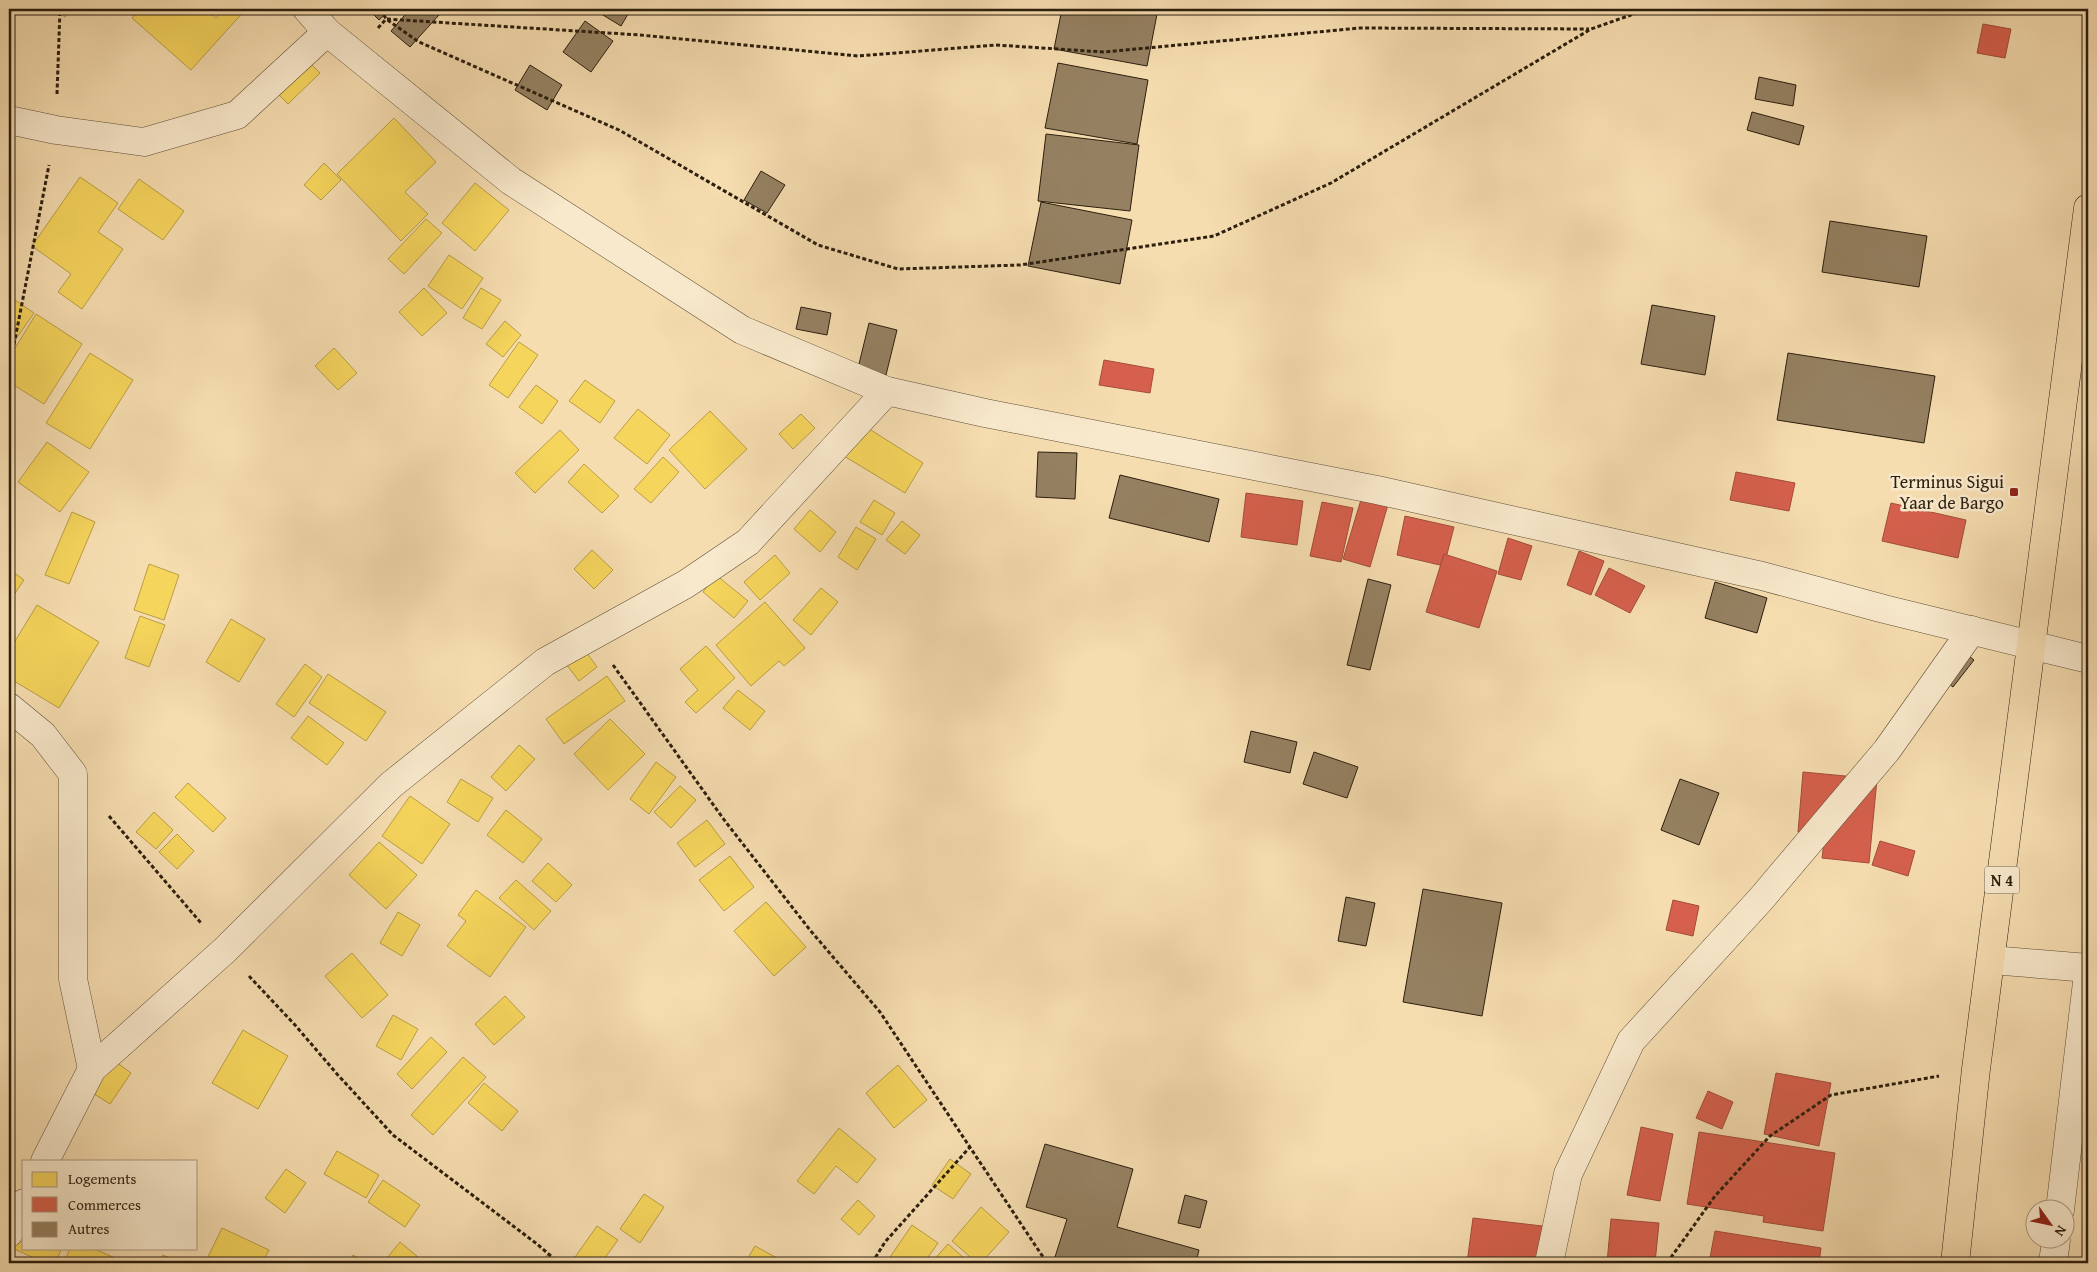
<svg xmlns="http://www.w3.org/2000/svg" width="2097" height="1272" font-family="'Gentium Book Plus',serif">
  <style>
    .homes { fill: #f6d55c; stroke: #b99e45 }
    .shops { fill: #d6604d; stroke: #a34c3a }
    .building { fill: #958162; stroke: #2b1e0e }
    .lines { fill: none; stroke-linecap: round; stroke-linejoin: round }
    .minor-casing { stroke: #5e4e36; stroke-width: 29 }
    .trunk-casing { stroke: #2b1e0e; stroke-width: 29 }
    .path { stroke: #2b1e0e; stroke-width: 3; stroke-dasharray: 4 2.5; stroke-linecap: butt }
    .minor { stroke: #f9e9cc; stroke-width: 28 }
    .trunk { stroke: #f6ddb0; stroke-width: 28 }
    .poi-dot { fill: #8f2418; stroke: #f9e9cc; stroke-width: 2 }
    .labels { text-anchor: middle; stroke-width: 5; stroke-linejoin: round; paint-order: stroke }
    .shield { fill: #f9e9cc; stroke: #695b47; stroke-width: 1 }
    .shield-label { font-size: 16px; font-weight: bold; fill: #2b1e0e }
    .poi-label { font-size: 18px; fill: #2b1e0e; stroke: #f9e9cc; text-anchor: end }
  </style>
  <rect width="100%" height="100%" fill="#f6ddb0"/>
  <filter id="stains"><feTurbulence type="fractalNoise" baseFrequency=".004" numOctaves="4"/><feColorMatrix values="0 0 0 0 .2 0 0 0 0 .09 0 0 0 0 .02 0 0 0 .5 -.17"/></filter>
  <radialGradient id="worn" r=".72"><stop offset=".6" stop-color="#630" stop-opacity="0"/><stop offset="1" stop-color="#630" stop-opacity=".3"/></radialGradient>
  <g class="homes">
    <polygon points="53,9 71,9 65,17"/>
    <polygon points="140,9 206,9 216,18 225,9 246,9 191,70 132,18"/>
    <polygon points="303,56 320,73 288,104 272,88"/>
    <polygon points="394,118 436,162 405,192 428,214 401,241 337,174"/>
    <polygon points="324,163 341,180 321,200 304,185"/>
    <polygon points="80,177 118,203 98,232 123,249 82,309 58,292 71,274 32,246"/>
    <polygon points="139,179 184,211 163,240 118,209"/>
    <polygon points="475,183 509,210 475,251 442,223"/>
    <polygon points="426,219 442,233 404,274 388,259"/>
    <polygon points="449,255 483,278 462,309 428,286"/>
    <polygon points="424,288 447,313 422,336 399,312"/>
    <polygon points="481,288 501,300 482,329 463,318"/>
    <polygon points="9,296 34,313 9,349"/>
    <polygon points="36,314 82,344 44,404 9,382 9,358"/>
    <polygon points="505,321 521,335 503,357 486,344"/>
    <polygon points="519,342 538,355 508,398 489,385"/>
    <polygon points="334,348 357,373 338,390 315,366"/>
    <polygon points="90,353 133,380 90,449 46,423"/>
    <polygon points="585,380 615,401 600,423 569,401"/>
    <polygon points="536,385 558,401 542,424 519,407"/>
    <polygon points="638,409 670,435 647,464 614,438"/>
    <polygon points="710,411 747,449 705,489 669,450"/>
    <polygon points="801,414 815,428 793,449 779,434"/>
    <polygon points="863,425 923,463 905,493 844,456"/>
    <polygon points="560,430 579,450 535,493 515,473"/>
    <polygon points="47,442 89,472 60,512 18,482"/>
    <polygon points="663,457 679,472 651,503 634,489"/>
    <polygon points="584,464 619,496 602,513 568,482"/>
    <polygon points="874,500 895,513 882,535 860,522"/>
    <polygon points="810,510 836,532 820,552 794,529"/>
    <polygon points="72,512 95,522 69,584 45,575"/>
    <polygon points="902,521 920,535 905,554 886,540"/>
    <polygon points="856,527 876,539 857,570 838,557"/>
    <polygon points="592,550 613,570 594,589 574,569"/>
    <polygon points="775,555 790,573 760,600 744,582"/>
    <polygon points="149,564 179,575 164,620 134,610"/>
    <polygon points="9,569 24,580 9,602"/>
    <polygon points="716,575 748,601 734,618 703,592"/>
    <polygon points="821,588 838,602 811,635 793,620"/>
    <polygon points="765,602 805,648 784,666 779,661 751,686 716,645"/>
    <polygon points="37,605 99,642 59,708 9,678 9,651"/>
    <polygon points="140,616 165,625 149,667 125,658"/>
    <polygon points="231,619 265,639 239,682 206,662"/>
    <polygon points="579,642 597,667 579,681 560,656"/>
    <polygon points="706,646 735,678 696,713 685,702 698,690 680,669"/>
    <polygon points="305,664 322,677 294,717 276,704"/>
    <polygon points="328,674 386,712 366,741 309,703"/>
    <polygon points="607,676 625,701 564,744 546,719"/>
    <polygon points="738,690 765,711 750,730 723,708"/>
    <polygon points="308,716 344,743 327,765 291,738"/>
    <polygon points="610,719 645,754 608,790 574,754"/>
    <polygon points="519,745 535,759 506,791 491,777"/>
    <polygon points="656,762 676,777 649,814 630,799"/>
    <polygon points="461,779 493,798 478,822 447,802"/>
    <polygon points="188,783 226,818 213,832 175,797"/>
    <polygon points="680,786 696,800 671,828 654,812"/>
    <polygon points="410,796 450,824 422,864 382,836"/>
    <polygon points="506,810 542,839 523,863 487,835"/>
    <polygon points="154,812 173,830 156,849 136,832"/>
    <polygon points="707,820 725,844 695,867 677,843"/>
    <polygon points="177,834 194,851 177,869 159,852"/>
    <polygon points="379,842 417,875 386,909 349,875"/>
    <polygon points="730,856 754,887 724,911 699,880"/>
    <polygon points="548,863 572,885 556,902 532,881"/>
    <polygon points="516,880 551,911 534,930 499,898"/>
    <polygon points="476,890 526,927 490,977 447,946 466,921 458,915"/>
    <polygon points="766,902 806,947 774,976 734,931"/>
    <polygon points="398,912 420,925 402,956 380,943"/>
    <polygon points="352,953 388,995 362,1018 325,976"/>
    <polygon points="505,996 525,1017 494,1045 475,1024"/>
    <polygon points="393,1015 418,1029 401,1060 376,1046"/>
    <polygon points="243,1030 288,1056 258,1109 212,1083"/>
    <polygon points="431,1037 447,1052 412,1089 397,1074"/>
    <polygon points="463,1057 486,1077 433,1135 411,1115"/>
    <polygon points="113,1060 131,1073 110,1104 91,1092"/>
    <polygon points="898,1065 927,1100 894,1128 866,1093"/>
    <polygon points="484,1083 518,1111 502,1131 468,1103"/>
    <polygon points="839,1128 876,1159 857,1183 836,1166 814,1194 797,1181"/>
    <polygon points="337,1151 379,1175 366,1198 324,1174"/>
    <polygon points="950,1159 971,1174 953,1199 932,1185"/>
    <polygon points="286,1169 306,1183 285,1213 265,1198"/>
    <polygon points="383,1180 420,1205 405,1227 368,1202"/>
    <polygon points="644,1194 664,1207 640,1243 620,1229"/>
    <polygon points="858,1200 875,1216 859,1235 841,1219"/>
    <polygon points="981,1207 1009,1232 981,1263 977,1263 952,1241"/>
    <polygon points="24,1215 24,1248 62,1248 55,1263 45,1263 10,1247"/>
    <polygon points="912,1225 938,1243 924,1263 886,1263"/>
    <polygon points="597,1226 618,1240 601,1263 578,1263 573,1260"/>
    <polygon points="222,1228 269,1250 262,1263 211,1263 206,1261"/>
    <polygon points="400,1242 418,1257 412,1263 383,1263"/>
    <polygon points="948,1244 970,1263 931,1263"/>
    <polygon points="755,1246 786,1263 745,1263"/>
    <polygon points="70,1248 92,1248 127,1263 64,1263"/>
    <polygon points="163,1255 180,1263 158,1263"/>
    <polygon points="353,1255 366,1263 348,1263"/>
    <polygon points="547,1255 561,1263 542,1263"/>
  </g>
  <g class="shops">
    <polygon points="1983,24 2011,29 2005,58 1977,53"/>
    <polygon points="1104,360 1154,369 1150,393 1099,385"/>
    <polygon points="1736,472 1795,483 1789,511 1730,500"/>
    <polygon points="1246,493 1303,501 1297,545 1241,537"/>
    <polygon points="1363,493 1389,501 1370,567 1343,559"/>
    <polygon points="1322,502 1353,508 1341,562 1310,556"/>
    <polygon points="1891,503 1966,520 1958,558 1882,541"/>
    <polygon points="1405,516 1454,527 1444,566 1397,555"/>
    <polygon points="1508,538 1532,546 1521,580 1498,574"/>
    <polygon points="1579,551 1604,561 1591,595 1567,585"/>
    <polygon points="1444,554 1497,571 1479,628 1426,612"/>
    <polygon points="1609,568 1645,586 1630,613 1595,595"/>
    <polygon points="1803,772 1877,779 1869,863 1822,858 1825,834 1798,832"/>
    <polygon points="1880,841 1915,851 1908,876 1872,865"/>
    <polygon points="1673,900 1699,906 1693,936 1666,930"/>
    <polygon points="1776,1073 1831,1083 1819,1146 1764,1134"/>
    <polygon points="1708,1091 1733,1102 1722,1129 1696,1118"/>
    <polygon points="1641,1127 1673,1134 1660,1201 1627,1195"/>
    <polygon points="1699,1132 1835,1153 1823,1231 1763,1222 1764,1216 1687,1204"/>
    <polygon points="1473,1218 1551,1227 1546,1263 1467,1263"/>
    <polygon points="1611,1219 1659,1223 1655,1263 1607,1263"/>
    <polygon points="1715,1231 1821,1248 1819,1263 1709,1263"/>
  </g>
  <g class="building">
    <polygon points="368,9 391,9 379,20"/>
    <polygon points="410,9 431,9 439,15 410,47 391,31"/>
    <polygon points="593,9 631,9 621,26"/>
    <polygon points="1062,9 1158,9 1147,66 1054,49"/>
    <polygon points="585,21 613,41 591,72 563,52"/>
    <polygon points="1058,63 1148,80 1137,144 1045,128"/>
    <polygon points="530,65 562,85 547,110 515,90"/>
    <polygon points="1759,77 1796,85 1793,106 1755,99"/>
    <polygon points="1752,112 1804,126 1799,145 1747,130"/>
    <polygon points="1046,134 1139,145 1130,211 1038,201"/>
    <polygon points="761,171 785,185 767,213 744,200"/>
    <polygon points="1041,202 1132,220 1120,284 1028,266"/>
    <polygon points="1830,221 1927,236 1919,287 1822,272"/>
    <polygon points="1652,305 1715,316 1705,375 1641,364"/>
    <polygon points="801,307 831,313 827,335 796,329"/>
    <polygon points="869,323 897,330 886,375 858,368"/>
    <polygon points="1788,353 1935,376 1924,443 1777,420"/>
    <polygon points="1038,452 1077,453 1075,499 1036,497"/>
    <polygon points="1120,475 1219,499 1209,542 1109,518"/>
    <polygon points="1368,579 1391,585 1370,670 1347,665"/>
    <polygon points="1715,582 1767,598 1757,633 1705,618"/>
    <polygon points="1953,643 1974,660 1953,687 1931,670"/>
    <polygon points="1251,731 1297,742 1290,773 1244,762"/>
    <polygon points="1314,752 1358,767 1347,798 1303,784"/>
    <polygon points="1680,779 1719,793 1699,845 1661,830"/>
    <polygon points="1423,889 1502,903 1482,1016 1403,1002"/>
    <polygon points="1346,897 1375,903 1366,946 1338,941"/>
    <polygon points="1045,1144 1133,1169 1117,1227 1199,1250 1196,1263 1076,1263 1055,1257 1067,1219 1026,1207"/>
    <polygon points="1185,1195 1207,1201 1200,1228 1178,1223"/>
  </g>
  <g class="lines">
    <defs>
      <g id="minor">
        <polyline points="307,9 327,32 511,181 742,330 887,391 985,413 1377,490 1762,576 1884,609 2088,659"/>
        <polyline points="9,120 56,130 144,142 237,115 327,32"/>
        <polyline points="9,707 43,735 73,774 73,979 92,1069"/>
        <polyline points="1991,960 2088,968"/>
        <polyline points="45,1161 92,1069 225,950 391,785 545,662 686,584 748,542 887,391"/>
        <polyline points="2060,1210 2088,974"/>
        <polyline points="9,1233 24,1203"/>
        <polyline points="1549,1263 1568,1174 1631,1041 1761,899 1887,750 1972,630"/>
        <polyline points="2053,1263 2056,1240"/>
      </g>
      <polyline id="trunk" points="1955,1263 1976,1069 2088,208"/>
    </defs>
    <use href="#minor" class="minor-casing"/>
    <use href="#trunk" class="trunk-casing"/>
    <g class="path">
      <polyline points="381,9 386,19 419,42 619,130 818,245 898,269 1020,265 1214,236 1331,183 1591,29 1648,9"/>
      <polyline points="378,28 386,19 640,35 858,56 996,45 1104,52 1360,28 1589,29"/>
      <polyline points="57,94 60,9"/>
      <polyline points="9,370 49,165"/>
      <polyline points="613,665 725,821 810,930 880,1012 1047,1263"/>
      <polyline points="109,816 201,923"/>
      <polyline points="249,976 295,1025 337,1074 393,1135 537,1244 559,1263"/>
      <polyline points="872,1263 885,1242 970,1147"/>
      <polyline points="1667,1263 1715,1196 1770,1136 1831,1095 1939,1076"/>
    </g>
    <use href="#minor" class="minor"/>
    <use href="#trunk" class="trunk"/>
  </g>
  <rect class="poi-dot" x="2009" y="487" width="10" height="10" rx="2.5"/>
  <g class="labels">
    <rect class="shield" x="1984.5" y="866.5" width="35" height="27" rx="4"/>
    <g class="shield-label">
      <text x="2002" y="886">N 4</text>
    </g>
    <g class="poi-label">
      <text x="2004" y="488">Terminus Sigui<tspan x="2004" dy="21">Yaar de Bargo</tspan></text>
    </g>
  </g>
  <rect width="2097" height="1272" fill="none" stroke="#f6ddb0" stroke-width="30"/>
  <rect x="10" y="10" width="2077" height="1252" fill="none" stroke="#2b1e0e" stroke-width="2.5"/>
  <rect x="15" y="15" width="2067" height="1242" fill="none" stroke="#2b1e0e"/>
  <rect x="22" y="1160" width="175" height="90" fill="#f9e9cc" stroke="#a79880"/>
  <rect x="32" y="1172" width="25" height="15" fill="#f6d55c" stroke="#a79880"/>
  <text x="68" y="1184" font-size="15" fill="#2b1e0e">Logements</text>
  <rect x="32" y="1197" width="25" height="15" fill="#d6604d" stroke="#a79880"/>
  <text x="68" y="1210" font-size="15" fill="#2b1e0e">Commerces</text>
  <rect x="32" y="1222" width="25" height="15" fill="#958162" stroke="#a79880"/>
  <text x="68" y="1234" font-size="15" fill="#2b1e0e">Autres</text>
  <g transform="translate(2050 1224) rotate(123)"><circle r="24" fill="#f9e9cc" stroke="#a79880"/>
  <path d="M0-4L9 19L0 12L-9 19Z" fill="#8f2418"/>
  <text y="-8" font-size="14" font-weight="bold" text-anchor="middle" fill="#2b1e0e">N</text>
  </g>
  <rect width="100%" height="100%" filter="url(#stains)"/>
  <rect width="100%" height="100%" fill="url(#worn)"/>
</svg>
